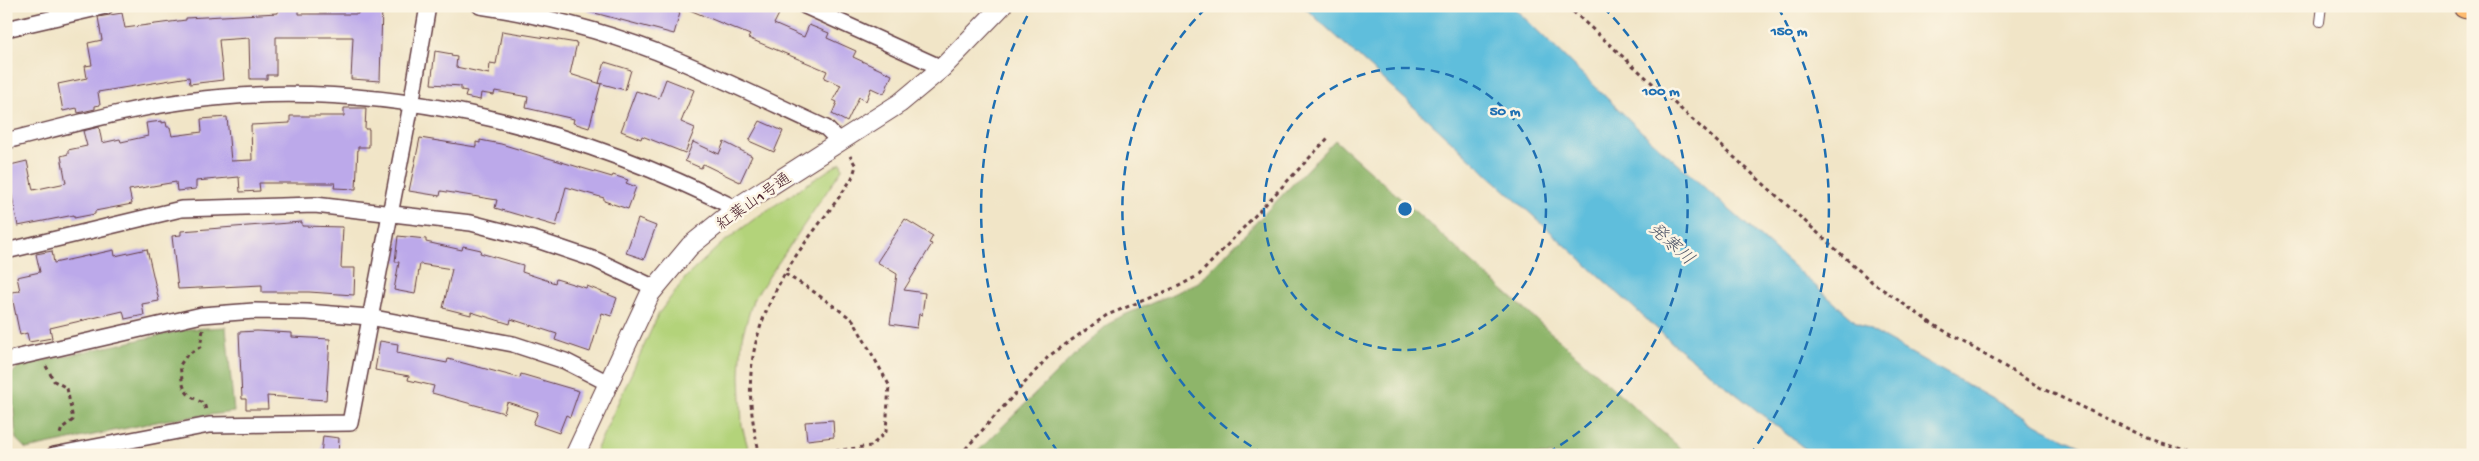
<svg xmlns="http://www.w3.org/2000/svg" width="2479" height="461" font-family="'Gochi Hand','Klee One',sans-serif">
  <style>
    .green { fill: #b3d37a; stroke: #7e7952 }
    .forest { fill: #8eb56a; stroke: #6c6a4a }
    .water { fill: #5ebedc; stroke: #546e84 }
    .building { fill: #bca9ea }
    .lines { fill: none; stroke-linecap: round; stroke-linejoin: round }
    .service-casing { stroke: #633d42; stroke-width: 10 }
    .minor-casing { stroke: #633d42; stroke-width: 18 }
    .tertiary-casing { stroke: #633d42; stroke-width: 21 }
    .primary-casing { stroke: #633d42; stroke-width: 26 }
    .path { stroke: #633d42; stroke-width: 3; stroke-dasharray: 4 4; stroke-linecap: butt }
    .service { stroke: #fff; stroke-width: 8 }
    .minor { stroke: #fff; stroke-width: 15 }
    .tertiary { stroke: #fff; stroke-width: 19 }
    .primary { stroke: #febc70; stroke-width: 24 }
    .ring { fill: none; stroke: #1f6fb2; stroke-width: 2.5; stroke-dasharray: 9 6 }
    .labels { text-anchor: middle; stroke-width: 5; stroke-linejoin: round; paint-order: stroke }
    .street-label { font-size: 16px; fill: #4a1f2b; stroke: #fcf5e5 }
    .water-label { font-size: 18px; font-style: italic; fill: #515769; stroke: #fcf5e5 }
    .centre { fill: #1f6fb2; stroke: #fcf5e5; stroke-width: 2.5 }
    .ring-label { font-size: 15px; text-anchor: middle; font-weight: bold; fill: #1f6fb2; stroke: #fcf5e5; stroke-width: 5; stroke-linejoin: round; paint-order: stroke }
  </style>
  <rect width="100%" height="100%" fill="#fcf5e5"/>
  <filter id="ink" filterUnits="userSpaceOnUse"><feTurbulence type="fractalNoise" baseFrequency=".02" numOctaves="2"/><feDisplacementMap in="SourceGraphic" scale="10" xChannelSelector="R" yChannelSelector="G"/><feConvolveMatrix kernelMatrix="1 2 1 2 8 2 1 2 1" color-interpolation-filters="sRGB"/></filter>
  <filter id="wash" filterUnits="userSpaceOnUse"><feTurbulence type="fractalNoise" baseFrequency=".0096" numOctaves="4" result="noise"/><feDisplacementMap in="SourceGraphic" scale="20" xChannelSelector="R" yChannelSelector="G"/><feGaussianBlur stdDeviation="1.12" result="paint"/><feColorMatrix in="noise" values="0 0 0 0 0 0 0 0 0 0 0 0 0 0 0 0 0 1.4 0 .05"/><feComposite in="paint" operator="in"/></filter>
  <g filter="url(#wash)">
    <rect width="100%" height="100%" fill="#f1e5c7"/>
    <polygon class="green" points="841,162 842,169 753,300 742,337 740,375 742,426 750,455 594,455 659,313 686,277 720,245 757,217"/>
    <g class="forest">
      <polygon points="1335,140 1688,455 974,455 1080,349 1113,320 1198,283"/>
      <polygon points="226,327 234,412 166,420 26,449 16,439 11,375 19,366 189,329"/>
    </g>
    <polygon class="water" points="1303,6 1512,6 1642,132 1856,322 2049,431 2102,455 1813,455 1678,348"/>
    <g id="blocks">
      <g class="building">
        <polygon points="278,6 299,6 299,14 358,14 358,6 382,7 380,81 351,79 353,37 276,37 276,75 267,75 267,79 250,79 249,38 219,40 223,80 190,84 189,77 98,92 100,105 95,106 95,109 78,113 77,108 63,111 58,84 87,78 85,66 92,65 88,43 102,40 98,17 122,13 125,28 186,20 186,18 278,13"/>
        <polygon points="587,6 660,6 680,13 674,34 587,11"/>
        <polygon points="680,6 783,6 774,24 804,37 809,25 829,33 827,38 856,51 853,57 892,75 884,94 871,88 866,101 859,97 847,122 832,114 837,102 833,100 841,85 824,78 827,71 748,38 750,35"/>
        <polygon points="502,31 577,43 570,74 601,84 589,128 573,123 574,119 526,108 528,97 495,91 494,95 481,93 480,100 465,97 467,91 461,90 461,86 431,84 435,51 452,54 451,56 457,57 456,67 489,74 490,63 496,64"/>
        <polygon points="605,62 631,70 625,90 599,83"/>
        <polygon points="666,79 694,90 681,122 695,128 685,153 642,136 641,139 621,131 636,91 659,98"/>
        <polygon points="344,108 366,108 365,129 369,129 369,147 358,147 356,189 334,188 335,183 259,183 260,191 240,192 239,177 196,181 196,189 177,191 176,182 129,190 132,204 95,211 95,214 74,218 74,215 18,226 6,166 27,161 33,190 66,183 61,156 68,154 68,150 87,146 83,131 99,127 102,143 120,139 121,142 148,136 146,123 162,121 162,123 166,122 167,127 170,127 172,136 202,132 201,119 227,117 231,161 252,160 251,125 290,123 290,116 344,116"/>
        <polygon points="760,121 783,131 774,152 749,141"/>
        <polygon points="420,138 476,147 476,142 480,143 480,140 501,144 612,177 613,175 628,180 626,183 636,187 628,209 604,201 604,198 566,187 556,226 495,208 497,200 441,191 440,196 409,191"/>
        <polygon points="693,142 719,154 724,142 752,156 740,182 703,164 701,168 685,161"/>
        <polygon points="638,219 656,226 644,259 626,253"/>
        <polygon points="905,219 933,236 929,243 932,244 904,290 925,293 922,315 919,314 917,328 890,324 897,274 877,262"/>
        <polygon points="302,222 302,226 343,227 341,268 355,268 354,295 309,292 262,292 262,285 178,289 172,236 181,235 181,231"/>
        <polygon points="398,236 426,239 426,242 462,250 463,246 481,250 480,253 523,265 522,272 555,283 556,279 586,288 587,286 617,298 611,316 602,313 590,352 555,340 557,334 511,319 510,324 471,312 471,315 443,308 452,269 420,264 415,294 394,290 399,262 395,262"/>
        <polygon points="147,249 159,301 142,304 144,315 125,319 123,311 50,328 52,338 29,342 27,333 20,335 11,292 20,291 17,277 40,272 36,254 52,251 54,263 114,250 115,256"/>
        <polygon points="257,331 292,333 292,337 330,339 326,400 267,396 268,409 246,409 246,399 242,399 239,332"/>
        <polygon points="380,341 398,344 397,353 447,363 448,359 520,378 521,374 579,391 570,417 566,415 559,433 533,424 538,412 507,402 504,413 432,393 434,386 408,380 409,376 375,370"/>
        <polygon points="833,420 834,437 807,440 805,422"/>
        <polygon points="323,436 339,438 338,455 321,455"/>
      </g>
    </g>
  </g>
  <g filter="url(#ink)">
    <use href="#blocks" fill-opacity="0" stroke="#633d42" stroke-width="1"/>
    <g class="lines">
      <defs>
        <polyline id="service" points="2320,22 2322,6"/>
        <g id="minor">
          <path d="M480,6C546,16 616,34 677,60C727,81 776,105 826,128L840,142"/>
          <polyline points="805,6 942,68"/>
          <polyline points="6,29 106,6"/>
          <path d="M6,141C66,126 126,109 187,101C375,76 569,124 737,209"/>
          <polyline points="6,251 181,209 315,205 471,223 537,240 596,260 655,288"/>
          <polyline points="6,360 202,315 254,311 307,312 369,317 513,344 565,361 608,383"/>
          <polyline points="54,455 209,425 350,423 411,105 428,6"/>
        </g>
        <polyline id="tertiary" points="575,455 650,294 690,246 742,204 900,103 942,68 1002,6"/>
        <polyline id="primary" points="2465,6 2473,7"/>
      </defs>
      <use href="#service" class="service-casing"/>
      <use href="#minor" class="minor-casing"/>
      <use href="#tertiary" class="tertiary-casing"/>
      <use href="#primary" class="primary-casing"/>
      <g class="path">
        <polyline points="1567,6 1872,282 1931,323 2041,388 2150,439 2200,455"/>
        <polyline points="785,274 810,289 853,320 889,385 886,432 871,446 804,455"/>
        <path d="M203,330L200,347L187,355L180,365C183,387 182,395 204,403L206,410"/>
        <polyline points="46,366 54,381 67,388 73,420 62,428 59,437"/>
        <path d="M760,455C742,386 749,337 784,275C802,243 832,210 852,178L856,166L850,156"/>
        <polyline points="960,455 1049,356 1107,315 1179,286 1199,275 1328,138"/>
      </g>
      <use href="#service" class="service"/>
      <use href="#minor" class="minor"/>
      <use href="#tertiary" class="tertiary"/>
      <use href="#primary" class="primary"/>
    </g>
  </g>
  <g class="ring">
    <circle cx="1405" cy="209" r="141"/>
    <path d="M1264 454A283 283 0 0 1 1207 7M1603 7A283 283 0 0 1 1546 454"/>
    <path d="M1058 452A424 424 0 0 1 1032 7M1778 7A424 424 0 0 1 1752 452"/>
  </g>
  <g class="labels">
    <g class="street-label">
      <text transform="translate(753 200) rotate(-35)" y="6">紅葉山1号通</text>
    </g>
    <g class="water-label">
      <text transform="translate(1672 243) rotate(42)" y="6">発寒川</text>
    </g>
  </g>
  <circle cx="1405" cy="209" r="8" class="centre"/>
  <g class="ring-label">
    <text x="1789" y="35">150 m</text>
    <text x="1661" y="95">100 m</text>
    <text x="1505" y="115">50 m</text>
  </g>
  <rect width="2479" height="461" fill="none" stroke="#fcf5e5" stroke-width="25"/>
</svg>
